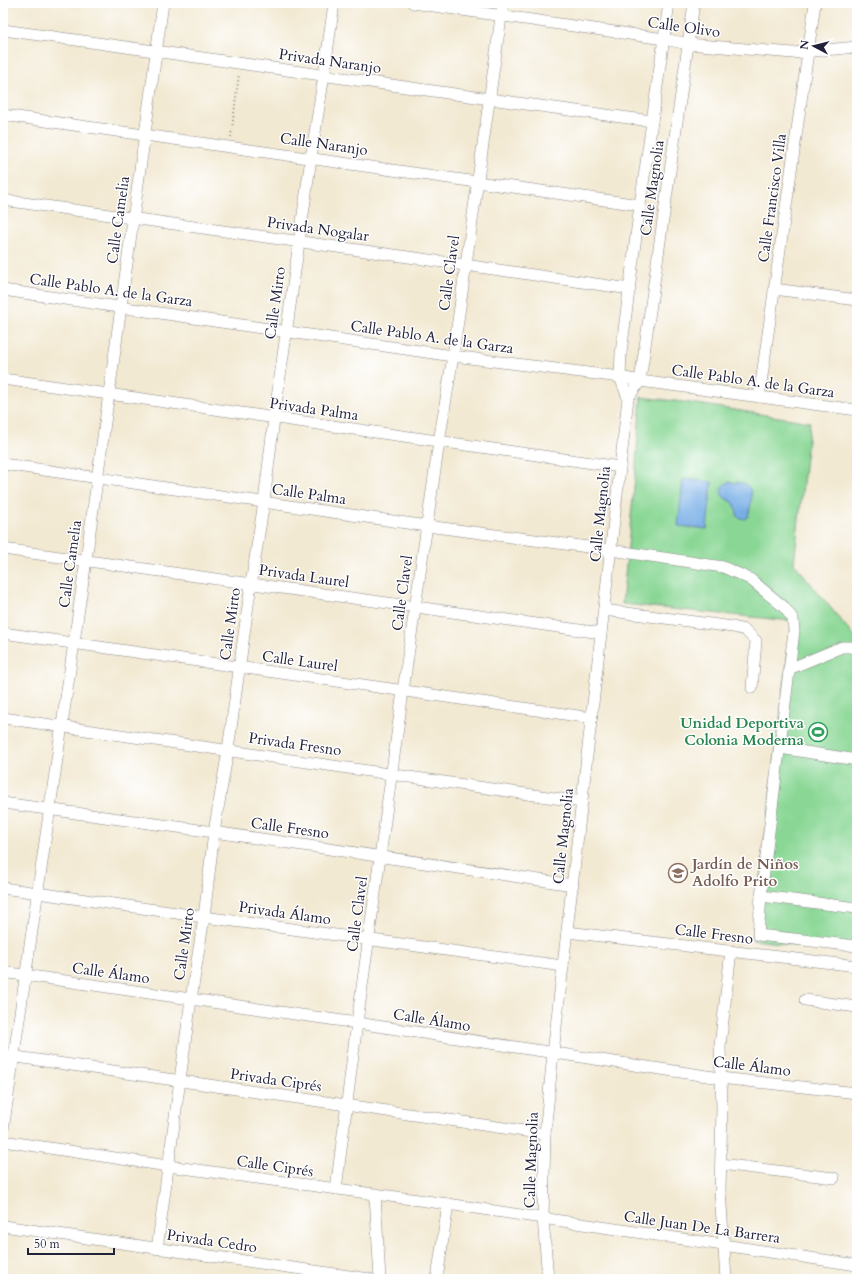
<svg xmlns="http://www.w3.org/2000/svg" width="860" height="1282" font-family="Cardo,serif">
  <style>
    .green { fill: #8ad795; stroke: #567c68 }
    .water { fill: #78aee6; stroke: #4d6890 }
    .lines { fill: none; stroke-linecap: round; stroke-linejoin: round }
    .minor-casing { stroke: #8a8686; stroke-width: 12 }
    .path { stroke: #8a8686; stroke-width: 2; stroke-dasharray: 1 3; stroke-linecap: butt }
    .minor { stroke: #fff; stroke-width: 11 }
    .labels { text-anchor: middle; stroke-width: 3; stroke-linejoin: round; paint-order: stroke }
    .street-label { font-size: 15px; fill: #22223b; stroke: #fff }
    .leisure-label { font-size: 15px; font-weight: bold; fill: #27864d; stroke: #fff; text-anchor: end }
    .education-label { font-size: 15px; font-weight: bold; fill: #785e54; stroke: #fff; text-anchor: start }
  </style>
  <rect width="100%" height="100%" fill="#fff"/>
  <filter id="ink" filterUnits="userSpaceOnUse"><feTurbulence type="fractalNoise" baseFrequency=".025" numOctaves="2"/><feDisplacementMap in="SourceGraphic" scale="8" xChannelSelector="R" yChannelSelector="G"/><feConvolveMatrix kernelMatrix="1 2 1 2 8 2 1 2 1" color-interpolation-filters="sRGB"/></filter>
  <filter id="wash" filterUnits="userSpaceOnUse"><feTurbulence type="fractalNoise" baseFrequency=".012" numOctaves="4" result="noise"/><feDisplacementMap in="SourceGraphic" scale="16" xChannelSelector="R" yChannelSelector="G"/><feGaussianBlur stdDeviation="0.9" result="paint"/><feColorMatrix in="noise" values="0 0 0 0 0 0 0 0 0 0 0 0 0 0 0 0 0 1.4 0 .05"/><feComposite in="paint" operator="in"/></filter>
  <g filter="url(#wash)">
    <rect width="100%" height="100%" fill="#f2e9d2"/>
    <polygon class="green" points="641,397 691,403 810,422 794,563 857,640 857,952 753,940 792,621 622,604 635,478"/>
    <g class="water">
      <polygon points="683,479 712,482 707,529 678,526"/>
      <path d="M729,482C733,483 741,482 745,484C756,491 750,507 748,517L745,519L738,517L734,503L725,498L722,495C720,488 722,485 729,482Z"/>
    </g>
  </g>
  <g filter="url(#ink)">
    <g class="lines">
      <defs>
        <g id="minor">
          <polyline points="413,3 664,39 688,44 793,53 857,47"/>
          <path d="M3,30C219,59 435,93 652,121"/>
          <polyline points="3,115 640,205"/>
          <polyline points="3,200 465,265 630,289"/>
          <polyline points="774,289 857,300"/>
          <polyline points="3,290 453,356 620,377 640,381 857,410"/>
          <polyline points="3,379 620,467"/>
          <polyline points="759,397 815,3"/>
          <polyline points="628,398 640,381 694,3"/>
          <polyline points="3,464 427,526 611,550 723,567 750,579 784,607 793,619 794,631 761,896 758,935 857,946"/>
          <path d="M3,549C203,576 402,606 601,633"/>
          <polyline points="604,610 733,627 745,630 756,641 752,688"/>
          <polyline points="3,633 592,718"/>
          <polyline points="789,669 842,647 851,647 857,651"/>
          <polyline points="3,718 582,802"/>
          <polyline points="780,748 857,760"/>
          <polyline points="3,803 214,832 573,885"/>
          <polyline points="3,888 204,917 563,966"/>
          <polyline points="761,896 857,908"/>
          <polyline points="567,932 857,966"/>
          <polyline points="3,972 357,1023 720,1078 857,1093"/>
          <polyline points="805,1000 857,1007"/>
          <polyline points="3,1055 545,1134"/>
          <polyline points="3,1130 86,560 163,3"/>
          <polyline points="3,1141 168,1166 448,1204 857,1265"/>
          <polyline points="721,1164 834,1178"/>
          <polyline points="336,1189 357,1023 403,691 439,442 453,356 503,3"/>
          <polyline points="375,1195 380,1279"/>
          <polyline points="3,1226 370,1279"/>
          <polyline points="157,1249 191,999 204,917 214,832 228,750 251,584 264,502 274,419 311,158 324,75 334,3"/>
          <polyline points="437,1279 448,1204"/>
          <polyline points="548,1279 543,1218 545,1134 553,1053 628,398 620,377 621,353 640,205 669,3"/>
          <polyline points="726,1279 720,1190 722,1108 720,1046 731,951"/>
        </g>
      </defs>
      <use href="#minor" class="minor-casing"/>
      <polyline class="path" points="231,137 239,74"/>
      <use href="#minor" class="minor"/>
    </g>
  </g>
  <defs>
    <symbol id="stadium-ring" viewBox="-11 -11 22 22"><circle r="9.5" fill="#fff" stroke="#2e9e5b" stroke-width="1.5"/><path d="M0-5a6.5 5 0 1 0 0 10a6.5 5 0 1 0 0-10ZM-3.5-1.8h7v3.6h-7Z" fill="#2e9e5b"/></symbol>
    <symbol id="school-ring" viewBox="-11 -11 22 22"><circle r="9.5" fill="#fff" stroke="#8d6e63" stroke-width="1.5"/><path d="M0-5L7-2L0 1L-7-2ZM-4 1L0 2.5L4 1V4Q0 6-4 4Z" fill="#8d6e63"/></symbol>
  </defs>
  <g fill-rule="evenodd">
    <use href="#stadium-ring" x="807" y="721" width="22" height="22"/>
    <use href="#school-ring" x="667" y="862" width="22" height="22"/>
  </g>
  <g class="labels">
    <g class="street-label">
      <text transform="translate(684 27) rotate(8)" y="5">Calle Olivo</text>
      <text transform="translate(330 61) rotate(8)" y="5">Privada Naranjo</text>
      <text transform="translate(324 144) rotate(8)" y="5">Calle Naranjo</text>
      <text transform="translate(652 188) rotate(-82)" y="5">Calle Magnolia</text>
      <text transform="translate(772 198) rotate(-82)" y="5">Calle Francisco Villa</text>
      <text transform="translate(118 220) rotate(-82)" y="5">Calle Camelia</text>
      <text transform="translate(318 229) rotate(8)" y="5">Privada Nogalar</text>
      <text transform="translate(449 273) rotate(-82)" y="5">Calle Clavel</text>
      <text transform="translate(111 290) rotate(8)" y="5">Calle Pablo A. de la Garza</text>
      <text transform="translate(275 303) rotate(-82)" y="5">Calle Mirto</text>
      <text transform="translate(432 337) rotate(8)" y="5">Calle Pablo A. de la Garza</text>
      <text transform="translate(753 381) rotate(8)" y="5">Calle Pablo A. de la Garza</text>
      <text transform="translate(314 409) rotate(8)" y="5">Privada Palma</text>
      <text transform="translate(309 494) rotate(8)" y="5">Calle Palma</text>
      <text transform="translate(600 514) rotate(-84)" y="5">Calle Magnolia</text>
      <text transform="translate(70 564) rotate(-82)" y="5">Calle Camelia</text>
      <text transform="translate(304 576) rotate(8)" y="5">Privada Laurel</text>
      <text transform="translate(402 593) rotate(-82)" y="5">Calle Clavel</text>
      <text transform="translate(230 624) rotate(-82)" y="5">Calle Mirto</text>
      <text transform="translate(300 661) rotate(8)" y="5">Calle Laurel</text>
      <text transform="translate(295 744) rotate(8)" y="5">Privada Fresno</text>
      <text transform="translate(290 828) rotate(8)" y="5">Calle Fresno</text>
      <text transform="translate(563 836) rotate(-84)" y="5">Calle Magnolia</text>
      <text transform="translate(285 913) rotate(8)" y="5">Privada Álamo</text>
      <text transform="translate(357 914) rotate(-82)" y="5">Calle Clavel</text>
      <text transform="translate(714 934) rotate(7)" y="5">Calle Fresno</text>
      <text transform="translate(184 944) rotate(-82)" y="5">Calle Mirto</text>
      <text transform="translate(111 973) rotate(8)" y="5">Calle Álamo</text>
      <text transform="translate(432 1020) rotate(9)" y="5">Calle Álamo</text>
      <text transform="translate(752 1066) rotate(7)" y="5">Calle Álamo</text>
      <text transform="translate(276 1080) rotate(8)" y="5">Privada Ciprés</text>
      <text transform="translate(531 1160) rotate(-88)" y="5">Calle Magnolia</text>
      <text transform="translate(275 1166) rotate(8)" y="5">Calle Ciprés</text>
      <text transform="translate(702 1227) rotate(8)" y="5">Calle Juan De La Barrera</text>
      <text transform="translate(212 1241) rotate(8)" y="5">Privada Cedro</text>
    </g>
    <g class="leisure-label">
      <text x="804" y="728">Unidad Deportiva<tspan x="804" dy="17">Colonia Moderna</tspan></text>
    </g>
    <g class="education-label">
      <text x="692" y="869">Jardín de Niños<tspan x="692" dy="17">Adolfo Prito</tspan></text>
    </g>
  </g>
  <rect width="860" height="1282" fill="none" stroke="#fff" stroke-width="16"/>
  <g transform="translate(814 46) rotate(277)" stroke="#ffffff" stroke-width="3" paint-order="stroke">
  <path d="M0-3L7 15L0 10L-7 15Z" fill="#22223b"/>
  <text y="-6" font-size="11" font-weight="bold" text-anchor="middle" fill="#22223b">N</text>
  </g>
  <path d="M28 1248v6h86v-6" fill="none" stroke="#22223b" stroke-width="2"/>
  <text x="34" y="1248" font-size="12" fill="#22223b" stroke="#ffffff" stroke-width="3" paint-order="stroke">50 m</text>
</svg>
